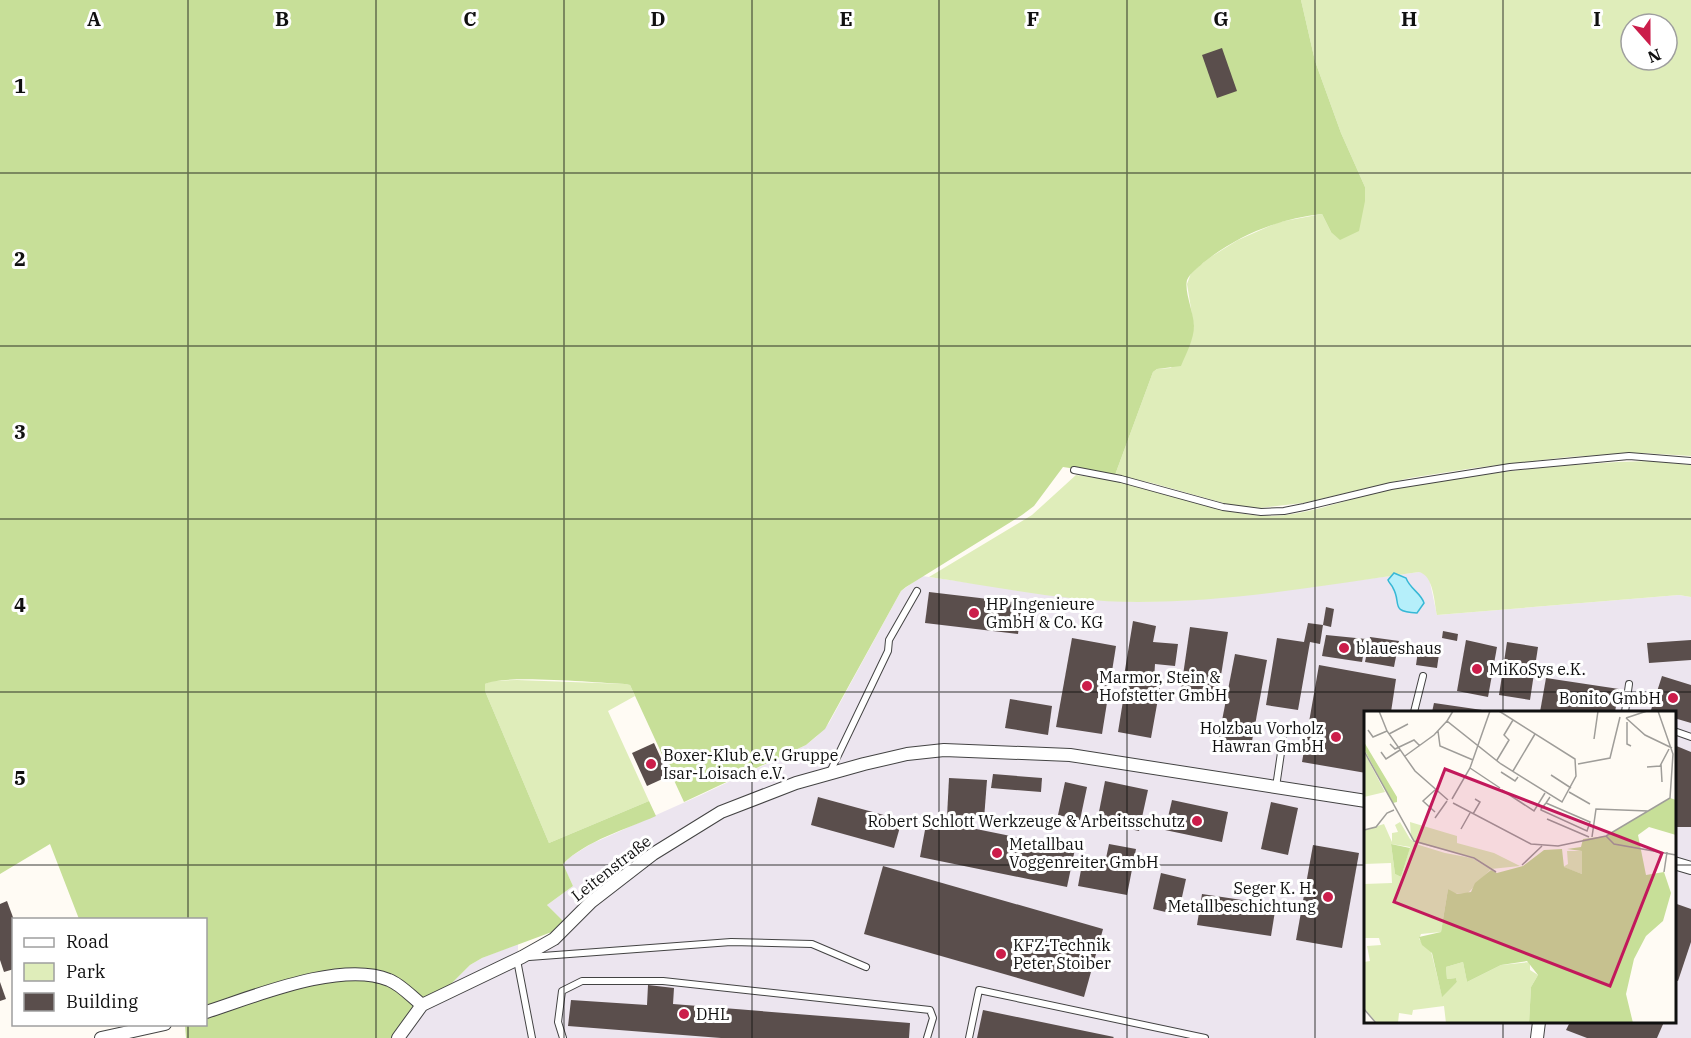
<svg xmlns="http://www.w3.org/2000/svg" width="1691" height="1038" font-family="'IBM Plex Serif',serif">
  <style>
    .industrial { fill: #ece5ef; fill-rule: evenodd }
    .green { fill: #dfedba; fill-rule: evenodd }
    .forest { fill: #c7df98 }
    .water { fill: #b5effa; stroke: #37b8d6; stroke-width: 1.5 }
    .building { fill: #5a4e4c }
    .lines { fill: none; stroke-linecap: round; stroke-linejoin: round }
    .service-casing { stroke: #434343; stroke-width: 8 }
    .minor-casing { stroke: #434343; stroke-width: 14 }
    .service { stroke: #fff; stroke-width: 6 }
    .minor { stroke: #fff; stroke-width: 12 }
    .grid { fill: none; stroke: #101010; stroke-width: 1.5; stroke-opacity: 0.55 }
    .poi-dot { fill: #cb1d4a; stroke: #fff; stroke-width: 2 }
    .labels { text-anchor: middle; stroke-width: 6; stroke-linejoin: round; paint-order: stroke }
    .poi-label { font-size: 16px; fill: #101010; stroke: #fff; text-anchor: start }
    .street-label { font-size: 16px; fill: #101010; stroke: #fff }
    .inset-road { fill: none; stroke: #9f9d99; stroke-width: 1.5 }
    .view { fill: #c2185b; fill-opacity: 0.15; stroke: #c2185b; stroke-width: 3 }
    .inset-edge { fill: none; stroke: #101010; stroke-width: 3 }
    .grid-label { font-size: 20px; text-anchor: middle; font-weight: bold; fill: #101010; stroke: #fff; stroke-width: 6; stroke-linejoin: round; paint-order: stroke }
  </style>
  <rect width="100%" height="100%" fill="#fffbf4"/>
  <path class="industrial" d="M1419,572L1424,573L1429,578L1437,615L1679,595L1691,597V1038H398L422,1005L450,985L470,965L482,958L518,944V952L568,927L547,905L573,886L563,865L570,857L591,844L701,795L806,745L816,737L829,723L901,591L922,576L1078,598L1136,602L1192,600L1279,591ZM1366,712H1674V1022H1366Z"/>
  <g class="green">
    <path d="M1301,0H1691V456L1642,453L1568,457L1474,468L1410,478L1303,503L1260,508L1234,506L1152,483L1115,475L1153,372L1157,369L1171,368L1194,327L1187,284L1191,273L1209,258L1238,240L1279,222L1322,214L1331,232L1365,187L1341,133L1315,61ZM1631,24H1667V60H1631Z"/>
    <path d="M1649,461L1691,465V597L1679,595L1437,615C1434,602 1434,576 1419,572C1326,585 1232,602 1138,602C1068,602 998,587 929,577L1032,515L1076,475C1100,478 1124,482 1148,488C1189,499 1228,516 1271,516C1310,515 1349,498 1387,490C1473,474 1561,463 1649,461Z"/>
    <polygon points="517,680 625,684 630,685 635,696 608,711 649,801 549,843 485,691 485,684 491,681"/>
  </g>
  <path class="forest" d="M0,0H1301L1315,61L1341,133L1365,187V201L1359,231L1340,240L1331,232L1322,214C1280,218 1236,236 1203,263C1198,268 1190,273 1187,280C1184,292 1194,313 1194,326C1194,339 1186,354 1181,366L1157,369L1153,372L1115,475L1063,467L1034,506L1022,515L906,587L901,591L825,729L806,745L684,802L630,685L625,684C598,683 503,674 485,684V691L549,843L649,801L656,816C627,829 585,841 563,864L573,886L547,905L568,926L482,958L470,965L450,985L422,1005L398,1038H186L185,1025L206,1024V920L79,919L50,844L0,874Z"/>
  <path class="water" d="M1394,573L1406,578C1410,589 1421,593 1424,603L1417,613C1389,612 1402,603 1393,588C1392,585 1389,583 1388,580Z"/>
  <g class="building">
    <polygon points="1222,48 1237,91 1217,98 1202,55"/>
    <polygon points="929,592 1022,603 1018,634 925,623"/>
    <polygon points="1326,607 1334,609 1331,627 1323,625"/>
    <polygon points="1133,621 1156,626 1153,642 1178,644 1175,666 1155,664 1154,680 1139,678 1161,682 1151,738 1118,732 1127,676 1124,676"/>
    <polygon points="1308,623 1323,625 1320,644 1310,642 1298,710 1266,705 1277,638 1304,642"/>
    <polygon points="1190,627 1228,632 1218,694 1181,689"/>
    <polygon points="1443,631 1458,634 1457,641 1442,638"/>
    <polygon points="1326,635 1366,639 1362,662 1322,656"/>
    <polygon points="1370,637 1399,641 1394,667 1365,662"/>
    <polygon points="1072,638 1116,646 1102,734 1056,727"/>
    <polygon points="1466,640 1497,647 1488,697 1457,691"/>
    <polygon points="1691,640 1691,660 1649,663 1647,643"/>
    <polygon points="1507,642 1538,647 1530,700 1499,695"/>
    <polygon points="1419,644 1440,647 1437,668 1416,665"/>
    <polygon points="1235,654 1267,660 1250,752 1217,746"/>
    <polygon points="1319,665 1396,679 1391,712 1366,712 1366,773 1302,762"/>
    <polygon points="1662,676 1691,685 1691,723 1674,718 1674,712 1659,712 1651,710"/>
    <polygon points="1546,678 1619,689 1615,712 1540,712"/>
    <polygon points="1010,699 1052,706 1048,735 1005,728"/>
    <polygon points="1434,703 1489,711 1488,712 1432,712"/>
    <polygon points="654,743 669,776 647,786 632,753"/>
    <polygon points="1674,745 1691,752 1691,827 1674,827"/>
    <polygon points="993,774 1042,778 1041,792 991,788"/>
    <polygon points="949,778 987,780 984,819 947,817"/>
    <polygon points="1105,781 1148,790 1139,831 1097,822"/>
    <polygon points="1065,782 1087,787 1080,820 1058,815"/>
    <polygon points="818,797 902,820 894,848 811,825"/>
    <polygon points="1172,800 1228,812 1222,842 1165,830"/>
    <polygon points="1271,802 1298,808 1288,855 1261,849"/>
    <polygon points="927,819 1075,849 1067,887 920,857"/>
    <polygon points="1109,844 1136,849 1127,895 1078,886 1083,859 1105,863"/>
    <polygon points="1313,845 1359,853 1342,948 1296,940"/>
    <polygon points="883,866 1103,929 1084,997 864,934"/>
    <polygon points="1161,873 1186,879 1178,915 1153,909"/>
    <polygon points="1202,894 1276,905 1271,936 1197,925"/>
    <polygon points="7,901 14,920 14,969 4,972 0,960 0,904"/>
    <polygon points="1674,903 1691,909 1691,942 1678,981 1674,980"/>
    <polygon points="0,982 6,999 0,1001"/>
    <polygon points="648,985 674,988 673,1004 910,1023 909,1038 721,1038 568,1026 571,1000 647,1005"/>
    <polygon points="983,1010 1114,1037 1113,1038 977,1038"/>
    <polygon points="1570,1022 1664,1022 1657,1038 1587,1038 1566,1030"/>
  </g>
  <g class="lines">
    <defs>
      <g id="service">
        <polyline points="1074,470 1121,479 1223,507 1261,512 1284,511 1304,507 1391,486 1510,467 1629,456 1691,461"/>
        <polyline points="1414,712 1423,676"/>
        <polyline points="1625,712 1629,684"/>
        <polyline points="1674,731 1691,737"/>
        <polyline points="830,772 888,651 889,640 917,591"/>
        <polyline points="1276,787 1283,739"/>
        <polyline points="529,957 731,942 812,944 866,967"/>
        <polyline points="517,960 532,1038"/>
        <polyline points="563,1038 558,1022 562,991 582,981 663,981 930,1010 933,1018 927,1038"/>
        <polyline points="969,1038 979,990 1205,1038"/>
      </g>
      <g id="minor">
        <polyline points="1674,863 1691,868"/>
        <path d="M206,1012C253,997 341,960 389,980C400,984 412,997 422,1005"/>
        <polyline points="101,1038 165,1024"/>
        <polyline points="398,1038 422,1005 522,957 554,939 591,902 653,854 721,812 796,783 864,764 907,754 944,750 1070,755 1366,801"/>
        <polyline points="1537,1038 1539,1022"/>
      </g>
    </defs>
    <use href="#service" class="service-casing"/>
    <use href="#minor" class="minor-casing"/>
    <use href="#service" class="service"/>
    <use href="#minor" class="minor"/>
  </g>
  <path class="grid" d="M188,0V920M376,0V1038M564,0V1038M752,0V1038M939,0V1038M1127,0V1038M1315,0V1038M1503,0V712M0,173H1691M0,346H1691M0,519H1691M0,692H1691M0,865H1366M1674,865H1691M1503,1022V1038M188,1024V1038"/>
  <g class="poi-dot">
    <circle cx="974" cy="613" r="6"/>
    <circle cx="1344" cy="648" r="6"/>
    <circle cx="1477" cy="669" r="6"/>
    <circle cx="1087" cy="686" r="6"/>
    <circle cx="1673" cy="698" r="6"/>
    <circle cx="1336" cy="737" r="6"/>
    <circle cx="651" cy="764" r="6"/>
    <circle cx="1197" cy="821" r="6"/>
    <circle cx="997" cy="853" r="6"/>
    <circle cx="1328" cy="897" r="6"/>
    <circle cx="1001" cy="954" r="6"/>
    <circle cx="684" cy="1014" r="6"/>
  </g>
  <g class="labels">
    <g class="poi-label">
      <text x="986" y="610">HP Ingenieure<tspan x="986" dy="18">GmbH &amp; Co. KG</tspan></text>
      <text x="1356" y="654">blaueshaus</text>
      <text x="1489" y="675">MiKoSys e.K.</text>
      <text x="1099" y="683">Marmor, Stein &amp;<tspan x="1099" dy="18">Hofstetter GmbH</tspan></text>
      <text x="1661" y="704" text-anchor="end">Bonito GmbH</text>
      <text x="1324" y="734" text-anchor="end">Holzbau Vorholz<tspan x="1324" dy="18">Hawran GmbH</tspan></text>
      <text x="663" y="761">Boxer-Klub e.V. Gruppe<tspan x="663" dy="18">Isar-Loisach e.V.</tspan></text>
      <text x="1185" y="827" text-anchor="end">Robert Schlott Werkzeuge &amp; Arbeitsschutz</text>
      <text x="1009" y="850">Metallbau<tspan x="1009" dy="18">Voggenreiter GmbH</tspan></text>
      <text x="1316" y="894" text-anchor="end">Seger K. H.<tspan x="1316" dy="18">Metallbeschichtung</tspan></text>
      <text x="1013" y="951">KFZ-Technik<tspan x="1013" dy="18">Peter Stoiber</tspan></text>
      <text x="696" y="1020">DHL</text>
    </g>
    <g class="street-label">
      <text transform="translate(611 868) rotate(-38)" y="6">Leitenstraße</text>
    </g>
  </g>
  <g transform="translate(1364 711)">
    <rect width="312" height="312" fill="#fffbf4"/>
    <path d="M0,41L21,81L0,86ZM36,111L46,128L55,134L81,142L108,147L123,156L109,146L53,132L47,127L46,111L93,125V132L130,142L156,155L127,158L104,182L89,183L84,178L77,221L57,223L55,228L67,240L78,285L93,271L92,267L83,268L82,256L99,251L103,271L137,254L166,251V259L174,264L167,276L165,312H82L80,295L49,299L48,304L35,302L34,312H13L0,297V251L6,250L3,235L17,234L15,227H0V173L28,172L27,152L0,153V119L20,113L28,131V122L34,121L31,114ZM27,133L46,136L37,166L31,163ZM203,140H218V163L199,156L204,153Z" fill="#dfedba" fill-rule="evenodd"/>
    <path d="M0,31L33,86V91L29,92L0,38ZM306,87L312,89V124L285,116L274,124L282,164L300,161L307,182L299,210L282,225L270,248L262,283L269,312H165L167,276L174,264L163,250L137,254L103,271L99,251L82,256L83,268L92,267L93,271L78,286L68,242L58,234L55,226L77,221L84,178L93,183L107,181L111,172L127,159L133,162L159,155L180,139L198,138L200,156L218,163V140L203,138L217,136L219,128L242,125ZM27,133L46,137L37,166L31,163Z" fill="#c7df98"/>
    <path class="inset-road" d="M15,0L23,20L51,60L84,89M89,0L83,10L137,53L198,91L212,65L211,48L135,0M262,7L281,24L308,37M262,7L283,0M263,11V33L267,35M4,19L9,26L23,20M74,20L76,35L109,49M25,23L44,13M230,28L234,0M26,33L31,38L50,29L56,35M0,40L50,130L110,147L132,161M17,41L22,48L36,39M41,45L70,24L83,10M133,49L145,29L140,24L149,9M214,53L246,47L256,6M297,53L298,71M283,56L296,55L305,38M106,57L136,77M149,60L171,23M137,61L151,70L154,66M187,64L207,77M138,79L170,100L181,82M205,81L226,93M88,88L106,57L126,0M89,92L167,133L194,135L242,125L306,87L309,43L294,0M182,92L226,111L223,120L177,99V98L182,92L186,86M71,101L59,90L71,79M109,103L116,91L111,88M71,107L83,90M183,108L225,126M97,118L106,102M0,119L12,116L23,102L30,99M242,125L250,133L312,144M228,126L232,98L284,100M158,154L178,135M300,161L303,141M0,298L12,312"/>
    <path class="view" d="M81,58L298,142L246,275L30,191Z"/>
    <rect width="312" height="312" class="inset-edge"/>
  </g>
  <g class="grid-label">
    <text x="94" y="26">A</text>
    <text x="282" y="26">B</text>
    <text x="470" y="26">C</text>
    <text x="658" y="26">D</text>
    <text x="846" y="26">E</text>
    <text x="1033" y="26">F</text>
    <text x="1221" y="26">G</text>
    <text x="1409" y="26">H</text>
    <text x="1597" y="26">I</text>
    <text x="20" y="93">1</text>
    <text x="20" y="266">2</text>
    <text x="20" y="439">3</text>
    <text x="20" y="612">4</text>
    <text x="20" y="785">5</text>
  </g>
  <rect x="12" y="918" width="195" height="108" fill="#ffffff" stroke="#9f9f9f" stroke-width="1.5"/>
  <rect x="24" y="938" width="30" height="9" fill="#ffffff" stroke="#9f9f9f" stroke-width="1.5"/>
  <text x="66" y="948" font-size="18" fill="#101010">Road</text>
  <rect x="24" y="963" width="30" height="18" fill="#dfedba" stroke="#9f9f9f" stroke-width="1.5"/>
  <text x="66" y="978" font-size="18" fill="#101010">Park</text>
  <rect x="24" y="993" width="30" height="18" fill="#5a4e4c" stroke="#9f9f9f" stroke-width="1.5"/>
  <text x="66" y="1008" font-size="18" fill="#101010">Building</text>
  <g transform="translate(1649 42) rotate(159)"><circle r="28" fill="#ffffff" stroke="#9f9f9f" stroke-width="1.5"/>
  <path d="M0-4.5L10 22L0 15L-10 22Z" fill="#cb1d4a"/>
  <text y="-9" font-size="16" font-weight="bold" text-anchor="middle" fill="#101010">N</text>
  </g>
</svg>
